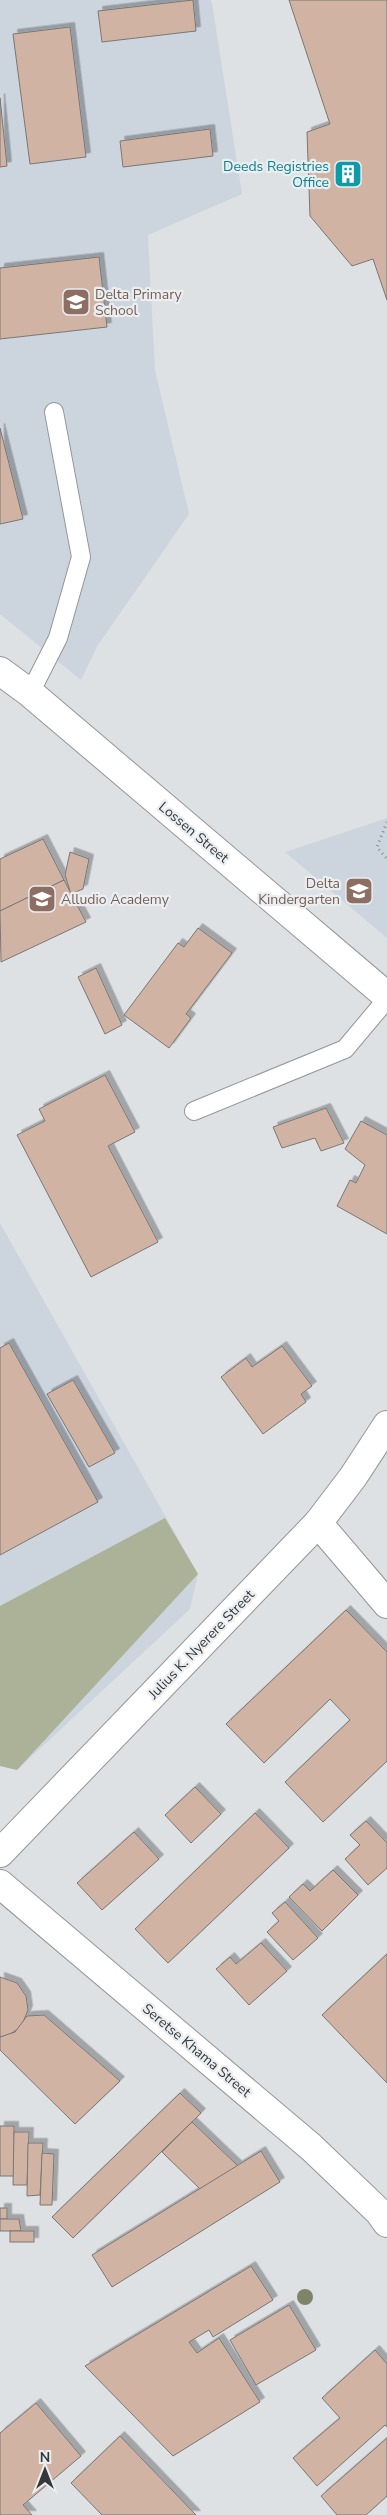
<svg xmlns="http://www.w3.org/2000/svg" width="387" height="2515" font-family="'Nunito Sans',sans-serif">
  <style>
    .built { fill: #ccd5de }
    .green { fill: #abb298 }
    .building { fill: #d1b3a4; stroke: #7a7674; filter: url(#shadow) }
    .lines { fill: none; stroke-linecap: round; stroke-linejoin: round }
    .service-casing { stroke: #939699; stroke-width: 20 }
    .minor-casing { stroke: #939699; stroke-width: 30 }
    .tertiary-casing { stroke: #939699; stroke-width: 30 }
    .path { stroke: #898c8e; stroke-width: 3; stroke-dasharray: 1 4; stroke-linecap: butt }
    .service { stroke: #fff; stroke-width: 18 }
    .minor { stroke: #fff; stroke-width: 28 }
    .tertiary { stroke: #fff; stroke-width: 28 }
    .tree { fill: #7d846a }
    .labels { text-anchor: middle; stroke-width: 4.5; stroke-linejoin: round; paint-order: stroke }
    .culture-label { font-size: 14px; fill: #0d838f; stroke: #eaeef1; text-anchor: end }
    .education-label { font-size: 14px; fill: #785e54; stroke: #eaeef1; text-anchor: start }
    .street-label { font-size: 14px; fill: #353738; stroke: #eaeef1 }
  </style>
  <defs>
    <filter id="shadow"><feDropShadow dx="4.5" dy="-4.5" stdDeviation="0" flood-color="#0004"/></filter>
  </defs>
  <rect width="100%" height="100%" fill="#dde1e4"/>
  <g class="built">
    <polygon points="0,0 210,0 212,3 242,194 148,235 155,370 189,514 98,645 81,680 0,614"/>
    <polygon points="387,818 387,938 285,852"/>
    <polygon points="0,1223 198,1574 190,1609 17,1770 0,1766"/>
  </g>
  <polygon class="green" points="165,1518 198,1574 17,1770 0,1766 0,1606"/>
  <g class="building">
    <polygon points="193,0 196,31 102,42 98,11"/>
    <polygon points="289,0 387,0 387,300 373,259 352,266 310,216 307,132 330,124"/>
    <polygon points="70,27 86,157 30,164 13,34"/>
    <polygon points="0,98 7,166 0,167"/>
    <polygon points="210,129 213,156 123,167 120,141"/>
    <polygon points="99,257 107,327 0,339 0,268"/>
    <polygon points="0,428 23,519 0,524"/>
    <polygon points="43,839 64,880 0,911 0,859"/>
    <polygon points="70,852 89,859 83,889 71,894 65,875"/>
    <polygon points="64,880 86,922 1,962 0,911"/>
    <polygon points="198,928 232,953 186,1014 191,1018 169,1048 124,1015 178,943 184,947"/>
    <polygon points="96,968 122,1025 105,1034 78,977"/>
    <polygon points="105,1075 135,1132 108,1146 158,1242 91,1277 17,1135 45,1121 39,1109"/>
    <polygon points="326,1108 344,1143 321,1151 315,1138 282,1148 273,1127"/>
    <polygon points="361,1121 387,1135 387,1234 337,1206 350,1180 356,1183 365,1165 345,1149"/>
    <polygon points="9,1343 98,1502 0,1555 0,1348"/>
    <polygon points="282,1346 312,1386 301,1394 306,1402 263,1434 221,1377 246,1358 252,1367"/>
    <polygon points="73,1380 115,1453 89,1467 47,1394"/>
    <polygon points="346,1610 387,1652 387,1761 323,1822 285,1782 350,1720 330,1699 264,1763 226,1724"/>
    <polygon points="195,1787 221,1814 191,1843 165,1815"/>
    <polygon points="255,1813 289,1848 168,1963 135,1929"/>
    <polygon points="366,1821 387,1843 387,1868 368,1885 345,1859 360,1845 350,1835"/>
    <polygon points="134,1832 159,1859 102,1910 77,1883"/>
    <polygon points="333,1870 358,1895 322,1931 289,1897 303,1884 310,1891"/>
    <polygon points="285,1902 318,1938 293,1960 267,1932 279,1921 272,1913"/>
    <polygon points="261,1943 287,1971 249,2005 216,1969 230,1957 236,1964"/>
    <polygon points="387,1954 387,2083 322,2015"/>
    <polygon points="0,1977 17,1983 26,1996 28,2010 21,2027 7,2036 0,2037"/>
    <polygon points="44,2015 120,2081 75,2124 0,2050 0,2037 15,2032 27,2016"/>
    <polygon points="180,2093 201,2113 73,2238 52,2217"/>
    <polygon points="192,2122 238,2166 200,2189 162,2152"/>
    <rect x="0" y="2126" width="14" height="50"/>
    <polygon points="14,2132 29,2132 27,2185 13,2185"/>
    <polygon points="28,2143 43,2143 40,2195 27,2196"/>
    <polygon points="261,2151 280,2182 112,2287 92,2255"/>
    <polygon points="42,2153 54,2154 52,2205 40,2205"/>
    <rect x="0" y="2208" width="7" height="11"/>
    <polygon points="0,2219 19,2219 21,2231 0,2231"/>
    <rect x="10" y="2231" width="24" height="11"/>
    <polygon points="251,2266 273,2300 213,2337 209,2330 189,2342 197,2353 219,2338 260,2402 173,2456 85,2366"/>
    <polygon points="289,2305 316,2350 256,2385 230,2340"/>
    <polygon points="375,2350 387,2364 387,2427 385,2425 317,2486 293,2458 340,2418 322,2398"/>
    <polygon points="36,2403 81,2456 23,2505 32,2515 0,2515 0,2433"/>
    <polygon points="120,2436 196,2515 102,2515 71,2483"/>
    <polygon points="387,2438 387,2496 366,2515 337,2515 321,2496"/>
  </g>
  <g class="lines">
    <defs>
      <g id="service">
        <polyline points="30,693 58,638 81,557 54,412"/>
        <polyline points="194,1111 345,1049 387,999"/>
      </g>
      <g id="minor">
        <polyline points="0,671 30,693 387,996"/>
        <polyline points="318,1523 387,1604"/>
        <polyline points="0,1884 311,2147 379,2212 387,2223"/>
      </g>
      <polyline id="tertiary" points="0,1853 318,1523 353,1477 387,1425"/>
    </defs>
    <use href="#service" class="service-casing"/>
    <use href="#minor" class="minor-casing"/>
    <use href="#tertiary" class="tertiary-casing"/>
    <polyline class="path" points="387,822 377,847 387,859"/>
    <use href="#service" class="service"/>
    <use href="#minor" class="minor"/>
    <use href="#tertiary" class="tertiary"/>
  </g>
  <circle class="tree" cx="305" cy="2297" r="8"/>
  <defs>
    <symbol id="building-square" viewBox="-11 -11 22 22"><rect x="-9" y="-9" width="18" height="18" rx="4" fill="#0f9aa8" stroke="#eaeef1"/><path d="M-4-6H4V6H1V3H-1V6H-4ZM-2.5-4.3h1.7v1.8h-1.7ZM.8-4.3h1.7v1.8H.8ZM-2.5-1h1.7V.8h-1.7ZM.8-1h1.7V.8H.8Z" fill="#fff"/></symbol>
    <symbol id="school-square" viewBox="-11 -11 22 22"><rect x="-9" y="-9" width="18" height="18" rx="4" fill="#8d6e63" stroke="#eaeef1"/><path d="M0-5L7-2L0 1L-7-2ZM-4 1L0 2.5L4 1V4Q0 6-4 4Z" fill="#fff"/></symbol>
  </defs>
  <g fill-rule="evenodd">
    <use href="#building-square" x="332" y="158" width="32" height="32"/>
    <use href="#school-square" x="60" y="286" width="32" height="32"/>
    <use href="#school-square" x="343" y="875" width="32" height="32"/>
    <use href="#school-square" x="26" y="883" width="32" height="32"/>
  </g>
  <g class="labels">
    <g class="culture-label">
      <text x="329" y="171">Deeds Registries<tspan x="329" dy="16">Office</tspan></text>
    </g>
    <g class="education-label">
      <text x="95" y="299">Delta Primary<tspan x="95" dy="16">School</tspan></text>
      <text x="340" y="888" text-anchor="end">Delta<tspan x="340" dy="16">Kindergarten</tspan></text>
      <text x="61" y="904">Alludio Academy</text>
    </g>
    <g class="street-label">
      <text transform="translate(194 832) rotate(40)" y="5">Lossen Street</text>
      <text transform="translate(201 1644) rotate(-46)" y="5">Julius K. Nyerere Street</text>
      <text transform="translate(197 2050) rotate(40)" y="5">Seretse Khama Street</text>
    </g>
  </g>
  <g transform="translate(45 2470)" stroke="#eaeef1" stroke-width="4" paint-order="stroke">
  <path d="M0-4L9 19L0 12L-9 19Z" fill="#353738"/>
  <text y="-8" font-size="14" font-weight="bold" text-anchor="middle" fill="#353738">N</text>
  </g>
</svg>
